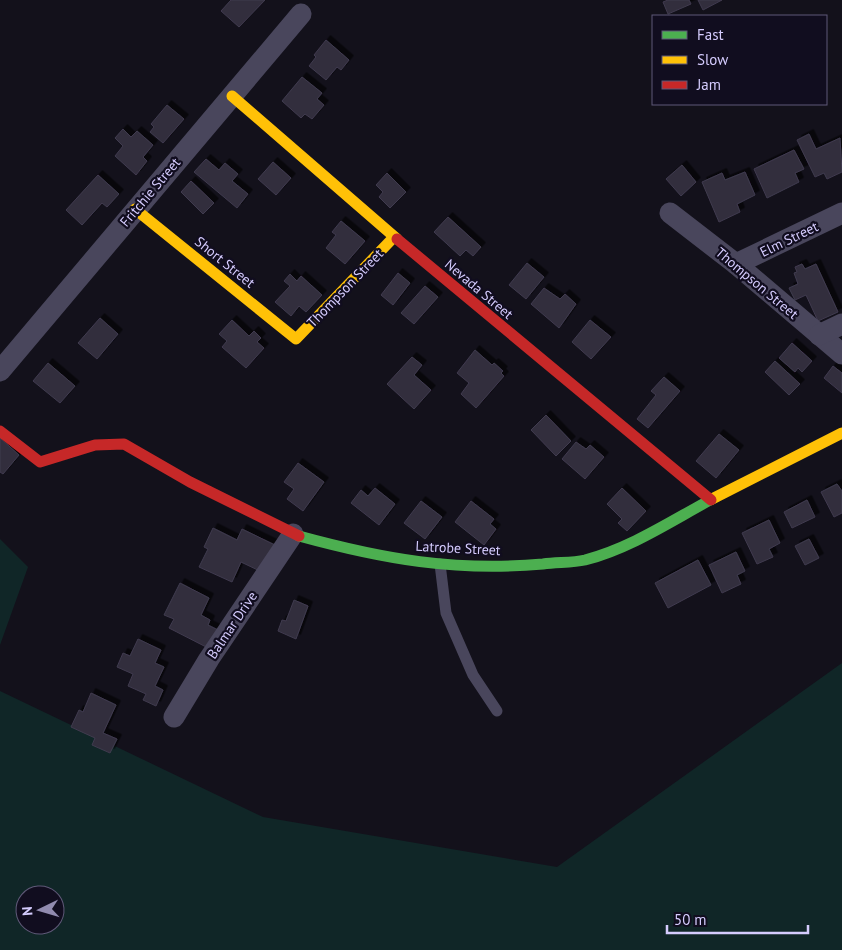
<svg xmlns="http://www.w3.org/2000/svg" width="842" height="950" font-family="'PT Sans',sans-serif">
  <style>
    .green { fill: #102627; fill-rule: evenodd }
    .building { fill: #322e3d; stroke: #403b4f; filter: url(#shadow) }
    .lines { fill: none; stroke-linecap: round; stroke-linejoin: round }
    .lane { stroke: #49465c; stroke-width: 11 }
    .street { stroke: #49465c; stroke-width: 21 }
    .fast { stroke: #4caf50; stroke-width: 11 }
    .slow { stroke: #ffc107; stroke-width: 11 }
    .jam { stroke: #c62828; stroke-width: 11 }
    .labels { text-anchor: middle; stroke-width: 4.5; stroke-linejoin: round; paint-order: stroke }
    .street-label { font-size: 14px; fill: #d5ccfe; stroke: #110d1f }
  </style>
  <defs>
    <filter id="shadow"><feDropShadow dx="4.5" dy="-4.5" stdDeviation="0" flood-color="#0009"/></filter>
  </defs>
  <rect width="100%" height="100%" fill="#13111b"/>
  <g class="green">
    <polygon points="0,539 28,567 0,645"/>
    <path d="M842,663V950H0V691L263,817L557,867ZM25,895H55V925H25Z"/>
  </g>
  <g class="building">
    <polygon points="231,0 265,0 239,27 221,11"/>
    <polygon points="668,0 689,0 691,4 668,14 663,2"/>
    <polygon points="698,0 722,0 703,10"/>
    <polygon points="326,40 349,60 341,70 337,67 326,80 309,66 316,57 314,55"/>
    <polygon points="302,77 322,93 317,99 324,105 312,119 305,114 301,118 282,101"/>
    <polygon points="167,105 184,119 163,143 150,132 154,127 151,124"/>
    <polygon points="123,129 131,137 137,131 153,145 143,157 147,161 136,175 115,156 123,146 115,138"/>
    <polygon points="809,134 816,149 840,138 842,172 827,179 824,173 815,177 797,140"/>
    <polygon points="794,150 804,169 795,173 799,182 767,198 754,169"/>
    <polygon points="206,159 219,170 225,163 238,174 232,181 248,194 237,208 194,172"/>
    <polygon points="273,162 291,178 276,195 258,179"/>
    <polygon points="682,165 696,182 681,196 666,179"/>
    <polygon points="745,172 755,195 737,204 740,212 719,222 702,182 722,173 725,180"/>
    <polygon points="387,173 406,192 390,208 379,197 383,192 376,185"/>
    <polygon points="98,175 119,194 107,207 102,203 82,225 66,210"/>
    <polygon points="191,181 214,203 203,214 181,192"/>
    <polygon points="448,217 481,247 473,256 466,250 460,256 434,232"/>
    <polygon points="341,221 365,241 345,264 326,248 336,235 332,232"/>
    <polygon points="527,263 544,277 526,299 509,285"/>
    <polygon points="802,264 805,269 816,264 838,312 818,321 806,295 795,300 789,288 798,284 794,273 797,272 795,267"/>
    <polygon points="398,273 410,283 393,305 381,295"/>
    <polygon points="290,274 297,281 301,276 322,295 306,312 299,306 291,316 275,302 290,286 284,281"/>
    <polygon points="425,286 438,297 414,324 401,313"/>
    <polygon points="544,288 560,299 565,294 576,304 559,328 531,304"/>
    <polygon points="100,318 118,334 97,359 78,343"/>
    <polygon points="232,320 249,336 254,331 261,338 257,342 264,348 246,368 222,347 227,341 219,334"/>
    <polygon points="590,320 611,337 591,359 572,342"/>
    <polygon points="792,343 812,361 802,372 798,368 795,372 779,358"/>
    <polygon points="475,350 492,365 494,363 503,371 501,373 504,376 476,408 461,394 469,383 457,373"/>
    <polygon points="412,357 422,365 414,375 431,390 414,409 387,384"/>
    <polygon points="775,361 800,384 789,395 765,372"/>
    <polygon points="48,363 75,386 60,403 33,381"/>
    <polygon points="833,366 842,373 842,393 824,378"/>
    <polygon points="664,377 680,391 648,428 637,419 656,395 651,391"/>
    <polygon points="546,415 571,441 556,456 531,430"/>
    <polygon points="719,434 739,450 716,478 696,461"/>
    <polygon points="0,438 19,455 3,474 0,472"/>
    <polygon points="576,442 586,449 590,445 604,457 585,479 562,459"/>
    <polygon points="298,463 324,482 303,511 287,499 294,489 284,482"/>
    <polygon points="837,484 842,491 842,513 834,517 821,492"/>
    <polygon points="375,488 395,504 379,525 351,503 361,490 368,496"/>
    <polygon points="622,488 646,511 627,531 618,523 622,519 607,504"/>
    <polygon points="807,500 815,517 792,528 784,512"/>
    <polygon points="421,501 442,517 425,539 404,523"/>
    <polygon points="471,501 494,519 490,524 496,529 484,545 455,522"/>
    <polygon points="769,520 780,543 769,549 773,557 757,564 742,533"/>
    <polygon points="213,528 237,540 242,529 277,546 264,573 241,562 232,582 199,567 208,549 204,547"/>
    <polygon points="809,539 819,558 805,565 795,546"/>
    <polygon points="736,552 745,571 737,575 741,584 722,593 709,565"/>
    <polygon points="698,560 711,585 668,608 655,583"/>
    <polygon points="180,583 209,598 201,615 210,620 208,625 222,632 212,650 169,628 174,619 164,615"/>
    <polygon points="294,600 308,606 296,639 278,631 282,620 286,621"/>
    <polygon points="138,639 161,650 155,663 164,667 155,686 163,690 156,706 143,700 146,694 128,686 133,674 117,667 123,653 130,656"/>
    <polygon points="91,693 116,705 103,733 117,739 110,753 92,745 95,738 71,727 79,710 83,712"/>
  </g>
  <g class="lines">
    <polyline class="lane" points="440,564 446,613 473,675 497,711"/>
    <g class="street">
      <polyline points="670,213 736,264 842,354"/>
      <polyline points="736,264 842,213"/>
      <polyline points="819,335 842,324"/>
      <polyline points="0,371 301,14"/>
      <polyline points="174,717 209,659 293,534"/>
    </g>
    <path class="fast" d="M299,536C383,559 456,572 543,564C557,562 572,563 585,560C631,548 671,521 712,499"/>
    <g class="slow">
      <polyline points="232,96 397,239"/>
      <polyline points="135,209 296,339 394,237"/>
      <polyline points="712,499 842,433"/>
    </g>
    <g class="jam">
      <polyline points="397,239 711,500"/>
      <polyline points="0,431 40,462 95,445 124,444 190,482 299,536"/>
    </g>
  </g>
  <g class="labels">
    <g class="street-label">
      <text transform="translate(150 192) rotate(-50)" y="5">Fritchie Street</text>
      <text transform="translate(789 239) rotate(-26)" y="5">Elm Street</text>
      <text transform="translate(225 262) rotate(39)" y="5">Short Street</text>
      <text transform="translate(757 283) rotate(40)" y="5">Thompson Street</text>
      <text transform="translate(345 288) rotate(-46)" y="5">Thompson Street</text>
      <text transform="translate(479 289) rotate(40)" y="5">Nevada Street</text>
      <text transform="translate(458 548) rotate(3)" y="5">Latrobe Street</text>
      <text transform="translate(232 625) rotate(-56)" y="5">Balmar Drive</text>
    </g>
  </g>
  <rect x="652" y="15" width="175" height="90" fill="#110d1f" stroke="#5f5978"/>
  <rect x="662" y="31" width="25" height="8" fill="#4caf50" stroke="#5f5978"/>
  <text x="697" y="40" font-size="15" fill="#d5ccfe">Fast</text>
  <rect x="662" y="56" width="25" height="8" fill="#ffc107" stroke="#5f5978"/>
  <text x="697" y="65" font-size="15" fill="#d5ccfe">Slow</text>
  <rect x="662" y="81" width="25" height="8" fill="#c62828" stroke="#5f5978"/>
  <text x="697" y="90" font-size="15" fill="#d5ccfe">Jam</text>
  <g transform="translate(40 910) rotate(265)"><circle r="24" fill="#110d1f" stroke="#5f5978"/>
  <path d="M0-4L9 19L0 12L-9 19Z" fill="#918baf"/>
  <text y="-8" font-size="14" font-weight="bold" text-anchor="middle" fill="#d5ccfe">N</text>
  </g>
  <path d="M667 925v8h141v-8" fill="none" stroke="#d5ccfe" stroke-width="2.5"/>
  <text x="674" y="925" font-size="15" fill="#d5ccfe" stroke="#110d1f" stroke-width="4" paint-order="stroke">50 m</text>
</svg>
